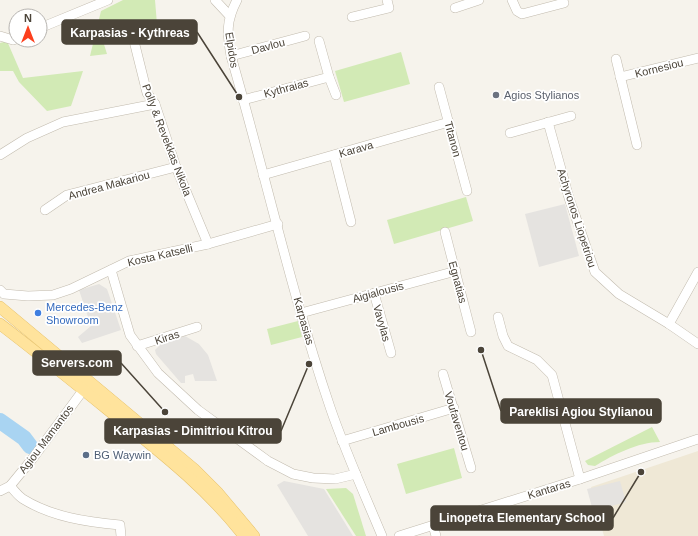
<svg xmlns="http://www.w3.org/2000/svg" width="698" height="536" font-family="Helvetica,sans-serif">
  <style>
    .education { fill: #efe8d6 }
    .green { fill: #d2eab5 }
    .parking { fill: #e5e3e0 }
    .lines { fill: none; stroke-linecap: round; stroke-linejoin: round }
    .river { stroke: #a9d4f2; stroke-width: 16 }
    .minor-casing { stroke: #c2bbae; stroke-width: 10 }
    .major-casing { stroke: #e6c16a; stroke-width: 12 }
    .minor { stroke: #fff; stroke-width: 9 }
    .major { stroke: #ffe39c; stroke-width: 11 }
    .worship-dot { fill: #6b7280; stroke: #fff; stroke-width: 1.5 }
    .shop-dot { fill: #3f7fe0; stroke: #fff; stroke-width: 1.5 }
    .service-dot { fill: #5c6f8a; stroke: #fff; stroke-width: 1.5 }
    .labels { text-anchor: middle; stroke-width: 3.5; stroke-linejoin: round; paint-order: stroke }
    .street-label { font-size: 11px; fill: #4b4439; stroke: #fff }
    .worship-label { font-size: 11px; fill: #5b616d; stroke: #fff; text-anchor: start }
    .shop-label { font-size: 11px; fill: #366cbe; stroke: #fff; text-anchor: start }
    .service-label { font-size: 11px; fill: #4e5e75; stroke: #fff; text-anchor: start }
    .leader { fill: none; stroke: #4b4439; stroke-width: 1.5 }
    .callout-dot { fill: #4b4439; stroke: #fff; stroke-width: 1.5 }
    .callout { fill: #4b4439; stroke: #4b4439; stroke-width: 1.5 }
    .callout-label { font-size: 12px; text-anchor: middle; font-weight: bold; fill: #fff }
  </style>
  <rect width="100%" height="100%" fill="#f6f3ec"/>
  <polygon class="education" points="698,451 698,536 604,536 591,487"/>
  <g class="green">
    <polygon points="123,0 155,0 157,24 102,38 107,54 90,56 101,11"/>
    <polygon points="7,41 23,78 83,71 71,106 47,111 19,82 13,71 0,71 0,43"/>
    <polygon points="401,52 410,84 344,102 335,71"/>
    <polygon points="466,197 473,221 394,244 387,220"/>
    <polygon points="298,321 302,337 271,345 267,329"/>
    <path d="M652,427L660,442C638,442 613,455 595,466L588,465L585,461Z"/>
    <polygon points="454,448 462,478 406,494 397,464"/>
    <polygon points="346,488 353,494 366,536 356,536 326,489"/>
  </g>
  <g class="parking">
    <polygon points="565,204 579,256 539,267 525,214"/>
    <polygon points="99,284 107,289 121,330 82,343 78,337 91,326 79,290"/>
    <polygon points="185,336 199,344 208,355 217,381 195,381 193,374 185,376 185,383 181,383 156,354 155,350 162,343"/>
    <polygon points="284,481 324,489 353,536 308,536 277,485"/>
    <polygon points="620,481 626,502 593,511 587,489"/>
  </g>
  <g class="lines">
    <polyline class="river" points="0,421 24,438 30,446"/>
    <defs>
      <g id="minor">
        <polyline points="215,0 229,15"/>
        <path d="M237,0C226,21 227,33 231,56C265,173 291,292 330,407C345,451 364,493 382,536"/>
        <polyline points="512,0 517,11 522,14 564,3"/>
        <polyline points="455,8 479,0"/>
        <polyline points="352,17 389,8 387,0"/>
        <polyline points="40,28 108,0"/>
        <polyline points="132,33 147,93 155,104 176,167 208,244"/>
        <polyline points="0,36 13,40 16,39"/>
        <polyline points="319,41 329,77"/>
        <polyline points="231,56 305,36"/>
        <polyline points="616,59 637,145"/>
        <polyline points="620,77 698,58"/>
        <polyline points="439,87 467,191"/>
        <polyline points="243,100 329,77 336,95"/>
        <polyline points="548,122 569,198 595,272 619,294 669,324 698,344"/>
        <polyline points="510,133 571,116"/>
        <polyline points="0,155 27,138 63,122 155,104"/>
        <polyline points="334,155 351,222"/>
        <polyline points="263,175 449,122"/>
        <polyline points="45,210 67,195 176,167"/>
        <polyline points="445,232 471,332"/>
        <polyline points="111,270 130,335 158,373 198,410 268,461 293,474 313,478 335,479 356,474"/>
        <polyline points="0,290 4,294 28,296 53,295 71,289 129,261 208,244 278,224"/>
        <polyline points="374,293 391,353"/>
        <polyline points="301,313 456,271"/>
        <polyline points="498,317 503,336 508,346 537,360 552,375 580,479"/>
        <polyline points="669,324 698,272"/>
        <polyline points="137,346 197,327"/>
        <polyline points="443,374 471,468"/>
        <polyline points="342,441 454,408"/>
        <path d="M10,486C14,490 18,496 23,499C52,517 87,522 120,525L121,536"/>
        <polyline points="0,491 10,486 33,458 87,385"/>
        <polyline points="433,525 436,536"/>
        <polyline points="399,536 580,479 698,439"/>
      </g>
      <g id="major">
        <polyline points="0,307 194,469 218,493 254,536"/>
        <path d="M0,324C38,353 75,383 112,413C159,451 206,487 244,536"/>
      </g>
    </defs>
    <use href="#minor" class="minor-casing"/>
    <use href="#major" class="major-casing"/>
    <use href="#minor" class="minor"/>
    <use href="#major" class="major"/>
  </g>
  <circle class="worship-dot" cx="496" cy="95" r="4"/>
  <circle class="shop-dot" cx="38" cy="313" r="4"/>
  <circle class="service-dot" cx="86" cy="455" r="4"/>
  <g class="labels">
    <g class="street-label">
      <text transform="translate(268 46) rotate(-15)" y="4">Davlou</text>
      <text transform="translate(232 50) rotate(81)" y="4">Elpidos</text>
      <text transform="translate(659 68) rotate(-14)" y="4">Kornesiou</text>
      <text transform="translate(286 88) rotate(-15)" y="4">Kythraias</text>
      <text transform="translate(453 139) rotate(75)" y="4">Titanon</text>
      <text transform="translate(167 140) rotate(69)" y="4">Polly &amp; Revekkas Nikola</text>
      <text transform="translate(356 149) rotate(-16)" y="4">Karava</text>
      <text transform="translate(109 185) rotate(-15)" y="4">Andrea Makariou</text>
      <text transform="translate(577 218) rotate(72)" y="4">Achyronos Liopetriou</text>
      <text transform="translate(160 255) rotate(-13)" y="4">Kosta Katselli</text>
      <text transform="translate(458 282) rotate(75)" y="4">Egnatias</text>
      <text transform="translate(378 292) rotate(-15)" y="4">Aigialousis</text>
      <text transform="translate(304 321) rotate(74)" y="4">Karpasias</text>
      <text transform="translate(382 323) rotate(74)" y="4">Vavylas</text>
      <text transform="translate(167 337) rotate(-18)" y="4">Kiras</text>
      <text transform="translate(457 421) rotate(73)" y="4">Voufaventou</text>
      <text transform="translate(398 425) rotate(-16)" y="4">Lambousis</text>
      <text transform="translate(46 439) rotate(-53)" y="4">Agiou Mamantos</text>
      <text transform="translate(549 489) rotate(-17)" y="4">Kantaras</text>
    </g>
    <g class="worship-label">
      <text x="504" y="99">Agios Stylianos</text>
    </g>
    <g class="shop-label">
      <text x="46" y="311">Mercedes-Benz<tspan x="46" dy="13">Showroom</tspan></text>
    </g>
    <g class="service-label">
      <text x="94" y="459">BG Waywin</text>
    </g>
  </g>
  <path class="leader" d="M239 97L197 32M165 412L121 363M481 350L501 411M309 364L281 431M641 472L613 518"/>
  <g class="callout-dot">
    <circle cx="239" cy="97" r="4"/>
    <circle cx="165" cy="412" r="4"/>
    <circle cx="481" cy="350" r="4"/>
    <circle cx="309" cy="364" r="4"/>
    <circle cx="641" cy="472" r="4"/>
  </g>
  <g class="callout">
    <rect x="62" y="20" width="135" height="24" rx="4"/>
    <rect x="33" y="351" width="88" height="24" rx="4"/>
    <rect x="501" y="399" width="160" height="24" rx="4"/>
    <rect x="105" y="419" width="176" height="24" rx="4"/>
    <rect x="431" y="506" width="182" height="24" rx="4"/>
  </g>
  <g class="callout-label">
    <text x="130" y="37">Karpasias - Kythreas</text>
    <text x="77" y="367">Servers.com</text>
    <text x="581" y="416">Pareklisi Agiou Stylianou</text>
    <text x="193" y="435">Karpasias - Dimitriou Kitrou</text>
    <text x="522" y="522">Linopetra Elementary School</text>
  </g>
  <g transform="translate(28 28)"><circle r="19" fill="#ffffff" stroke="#b7b4b0"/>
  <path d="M0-3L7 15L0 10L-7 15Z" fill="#fc3f1d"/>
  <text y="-6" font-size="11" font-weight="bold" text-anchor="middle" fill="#4b4439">N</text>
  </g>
</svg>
